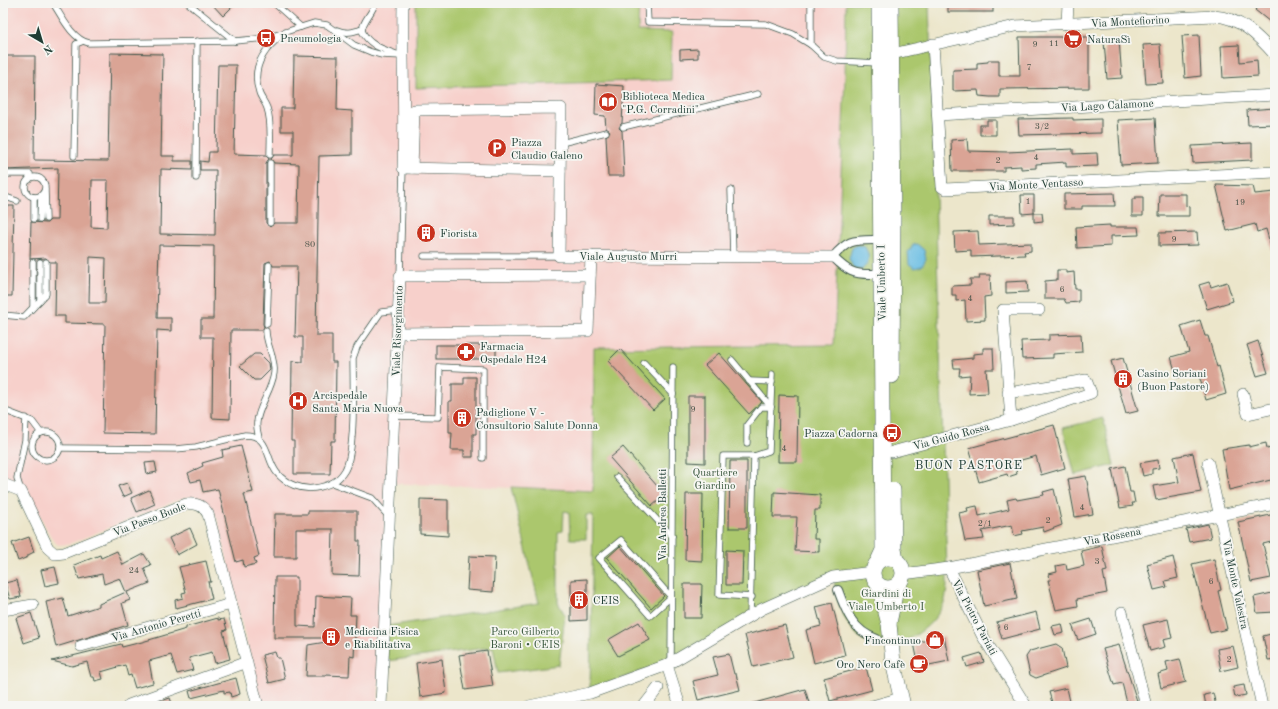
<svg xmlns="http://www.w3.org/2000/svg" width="1278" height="709" font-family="'Old Standard TT',serif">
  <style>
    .built { fill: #f7d0cb }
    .green { fill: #abc76d; stroke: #658250 }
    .water { fill: #66bce2; stroke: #427c8b }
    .building { fill: #daa495; fill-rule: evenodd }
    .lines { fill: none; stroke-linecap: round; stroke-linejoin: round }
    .service-casing { stroke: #3e564b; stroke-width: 7 }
    .pedestrian-casing { stroke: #3e564b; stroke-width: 10 }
    .minor-casing { stroke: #3e564b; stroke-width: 12 }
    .secondary-casing { stroke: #3e564b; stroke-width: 16 }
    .service { stroke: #fff; stroke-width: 5.5 }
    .pedestrian { stroke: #fff; stroke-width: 8 }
    .minor { stroke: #fff; stroke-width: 11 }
    .secondary { stroke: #fff; stroke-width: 15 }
    .labels { text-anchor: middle; stroke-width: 3.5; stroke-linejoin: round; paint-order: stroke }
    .number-label { font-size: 9px; fill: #4e574c }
    .street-label { font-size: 11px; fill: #1f3d34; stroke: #f6f6f2 }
    .poi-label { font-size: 11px; fill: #1f3d34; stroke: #f6f6f2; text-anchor: start }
    .park-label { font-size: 11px; fill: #3b593f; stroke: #f6f6f2 }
    .neighbourhood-label { font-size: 12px; letter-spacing: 1px; fill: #1f3d34; stroke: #f6f6f2 }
  </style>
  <rect width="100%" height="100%" fill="#f6f6f2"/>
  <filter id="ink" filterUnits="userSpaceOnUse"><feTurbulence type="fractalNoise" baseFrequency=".025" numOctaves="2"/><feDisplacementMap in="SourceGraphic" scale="8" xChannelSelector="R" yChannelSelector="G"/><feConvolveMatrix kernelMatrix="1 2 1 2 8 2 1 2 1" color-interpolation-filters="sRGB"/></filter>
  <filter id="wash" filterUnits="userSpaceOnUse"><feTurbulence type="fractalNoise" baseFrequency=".012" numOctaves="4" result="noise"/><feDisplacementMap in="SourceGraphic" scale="16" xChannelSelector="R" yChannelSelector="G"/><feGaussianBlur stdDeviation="0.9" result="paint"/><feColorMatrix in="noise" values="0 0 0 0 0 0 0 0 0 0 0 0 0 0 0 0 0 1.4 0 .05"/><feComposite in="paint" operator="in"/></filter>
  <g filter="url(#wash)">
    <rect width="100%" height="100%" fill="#ece6cb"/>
    <polygon class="built" points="3,3 846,3 845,76 834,345 594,348 594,491 387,483 378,706 261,706 218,521 213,510 206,503 196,498 185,497 69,544 58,545 52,539 26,489 3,473"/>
    <g class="green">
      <polygon points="416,3 639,3 638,31 672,32 671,80 416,88"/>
      <path d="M846,3H929L947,571C947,583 948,596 942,607C930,632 889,658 863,640C842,624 837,599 833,575L667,662L590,690L593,515H586V539H570L569,512L564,511L563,531L558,532V603L565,615L559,665L498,673L493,647L387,661L388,626L539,603L511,487L593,491L594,348L834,345L845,76Z"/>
      <polygon points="1103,418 1114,465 1075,475 1063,428"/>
    </g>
    <g class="water">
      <polygon points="917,244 924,250 926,259 922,266 915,268 909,264 908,252 913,245"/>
      <path d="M857,245L864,246C872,256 869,272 854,269L849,259L852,248Z"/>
    </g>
    <g id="blocks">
      <g class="building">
        <polygon points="211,3 236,3 223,16"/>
        <rect x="948" y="3" width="45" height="9"/>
        <polygon points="1261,3 1271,3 1275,7 1275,26 1255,10"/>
        <polygon points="1199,35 1201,76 1185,78 1182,36"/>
        <polygon points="1019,37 1089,37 1089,88 1000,89 1000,97 990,97 979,96 978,90 953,91 953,70 977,69 977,63 988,62 988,60 999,60 999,76 1020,76"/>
        <polygon points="1119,40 1122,78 1107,79 1104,41"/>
        <polygon points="1160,44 1163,83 1146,84 1143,45"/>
        <polygon points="1239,45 1240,62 1257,60 1258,76 1223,78 1221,46"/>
        <polygon points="698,49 698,58 680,59 680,50"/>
        <path d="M110,53L163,54L161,156H174V161H192V170L161,169L160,234L215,235L216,170H200V161L208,162L209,152H216L218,65H236L234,154L266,155L269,159L266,163V223L270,227L274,223H298L299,164L274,163L271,159L274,155H293V131H281V108H293L294,56L338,57L337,110L352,111V155L319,156L316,335H332V362H336L335,441H331L330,474H294V441H291L292,361L303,362V337H295L297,266H273L270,261L265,263L263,324L264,327L262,330H231L230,419L212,418L213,337H201V319H213L214,246L159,245L157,318H171V331L157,330L155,434L103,433L105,324L65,323V316H55L56,262H50L46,258L30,259L31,222L47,223L50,220H57L58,168L3,170V56H35L34,160L108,161ZM92,180H108L107,228L91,227ZM90,257L106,258L105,303H89Z"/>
        <polygon points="596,84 624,86 622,123 619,128 622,131 624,176 608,176 606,136 610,131 606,128 605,116 595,115"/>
        <polygon points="1275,108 1275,124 1248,125 1247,110"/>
        <polygon points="1073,118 1073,120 1101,119 1101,133 1019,135 1018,119"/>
        <polygon points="1155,118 1158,163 1121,165 1118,120"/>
        <polygon points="987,120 996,120 996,135 980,135 980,125 987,125"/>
        <polygon points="967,139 968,151 1007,152 1073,149 1073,154 1097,153 1098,166 1066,167 1066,162 1036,164 1036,168 1021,169 1021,166 1004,167 1004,171 952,171 951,140"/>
        <polygon points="1252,143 1252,160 1193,163 1192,146"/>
        <polygon points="1216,185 1253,186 1255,194 1275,192 1275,251 1272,251 1266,229 1257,232 1255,224 1227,231"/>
        <polygon points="1114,193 1115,206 1082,206 1082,209 1064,209 1064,194"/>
        <polygon points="1160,194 1186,194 1186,206 1189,207 1189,216 1159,216"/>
        <polygon points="1021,195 1034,195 1034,213 1022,214"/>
        <polygon points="1135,197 1143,197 1143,216 1132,216 1132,199 1135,199"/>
        <polygon points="3,206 14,206 12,296 3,296"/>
        <polygon points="1034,213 1042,213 1043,221 1034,222"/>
        <polygon points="989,216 1014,216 1014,224 989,225"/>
        <polygon points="1110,225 1110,227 1138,227 1139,235 1111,236 1111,246 1077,248 1076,227"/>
        <polygon points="978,231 979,245 1031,243 1031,251 1024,252 1025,255 971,257 971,250 955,251 954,232"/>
        <polygon points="1197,232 1198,245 1159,246 1159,233"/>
        <polygon points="1057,270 1066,270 1066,273 1074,272 1075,289 1079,289 1079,302 1066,303 1064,299 1045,299 1045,281 1057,280"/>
        <polygon points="979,275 990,275 991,296 984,297 985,320 966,321 965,300 956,301 956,295 952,295 952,286 971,285 970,279 980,279"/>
        <polygon points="1027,281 1028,292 1006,293 1006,282"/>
        <polygon points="1209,282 1211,287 1227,282 1233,301 1207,309 1199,285"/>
        <polygon points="1200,320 1205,336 1208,336 1217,367 1219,366 1226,394 1206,400 1198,372 1177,378 1171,357 1189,352 1181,326"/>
        <polygon points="1081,334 1082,352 1053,354 1053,358 1022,359 1021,341 1049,340 1049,335"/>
        <polygon points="1258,341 1268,373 1257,376 1247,345"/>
        <rect x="436" y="345" width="60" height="14"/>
        <polygon points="983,348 993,348 994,369 986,369 988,393 969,394 970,375 959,376 960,368 954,368 953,360 973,358 973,354 983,353"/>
        <polygon points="620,349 665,399 653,410 608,361"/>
        <polygon points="719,353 762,402 749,414 705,365"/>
        <polygon points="254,354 260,354 269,363 270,370 260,380 254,380 240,366"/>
        <polygon points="1123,358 1138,411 1126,414 1111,361"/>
        <polygon points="464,377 476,377 476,434 473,434 473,457 464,457 464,450 451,450 452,433 449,433 449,401 452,401 452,384 464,384"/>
        <polygon points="779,395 798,396 797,462 778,462"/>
        <polygon points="688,396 705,396 705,463 688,462"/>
        <polygon points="1054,425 1065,468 1041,475 1036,456 1014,462 1017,474 1008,477 1007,474 979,482 969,448"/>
        <polygon points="1266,443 1267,449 1275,447 1275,479 1229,490 1222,449 1249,445 1249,447"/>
        <polygon points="241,446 253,492 244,494 259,556 254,558 256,564 244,567 243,560 236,562 218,489 203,492 200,480 191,482 188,473 203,466 202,463 223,457 222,450"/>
        <polygon points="623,447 665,495 652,506 610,458"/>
        <polygon points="1193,453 1201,492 1156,500 1153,486 1179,482 1174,457"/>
        <polygon points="1158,460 1159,468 1152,469 1152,474 1143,476 1140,463"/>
        <polygon points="730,461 747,461 747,528 729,528"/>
        <polygon points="155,462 157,472 147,474 145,463"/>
        <polygon points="1125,466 1130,492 1133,492 1135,503 1132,503 1133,506 1120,508 1112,469"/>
        <polygon points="1086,476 1093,514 1075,517 1068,479"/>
        <polygon points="127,483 132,493 123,497 118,486"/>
        <polygon points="1054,489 1062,525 1044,532 1043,527 1022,531 1023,534 1014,536 1012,525 982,531 984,539 965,541 959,513 968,511 967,508 977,506 979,516 1009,509 1007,500 1016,498 1017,500 1044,495 1043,492"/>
        <polygon points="149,490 155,504 137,512 131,498"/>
        <polygon points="774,492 820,495 820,510 815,510 814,539 819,539 819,552 795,551 797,517 773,517"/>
        <polygon points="686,494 703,494 702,561 685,560"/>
        <polygon points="420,499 448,500 448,536 420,534"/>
        <polygon points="308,511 357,511 357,541 360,541 359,576 332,575 333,529 296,529 296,557 274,557 275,514 308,514"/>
        <polygon points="1275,514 1275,541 1263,544 1271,578 1251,582 1238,522"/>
        <polygon points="1208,524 1211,538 1189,542 1186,529"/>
        <polygon points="190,528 197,544 177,555 169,538"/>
        <polygon points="29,537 34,552 28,555 28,557 18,561 12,543"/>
        <polygon points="620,546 664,596 651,608 607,558"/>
        <polygon points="1102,546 1107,571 1103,572 1107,593 1077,599 1078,606 1056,610 1048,580 1050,580 1049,574 1057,572 1056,566 1066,564 1067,570 1084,566 1081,551"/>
        <polygon points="726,550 743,551 742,585 726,585"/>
        <polygon points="117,551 123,565 144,554 151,565 144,568 150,583 127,592 130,600 122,603 128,625 56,647 46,602 63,598 68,616 99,606 99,604 126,592 120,578 104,584 102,574 79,579 74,565 100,555 101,558"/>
        <polygon points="469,556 495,557 493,592 467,590"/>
        <polygon points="1173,557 1178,578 1165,581 1167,587 1154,590 1147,564"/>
        <polygon points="1214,559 1221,590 1218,591 1227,629 1210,633 1192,564"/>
        <polygon points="206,561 211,582 208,582 212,599 176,608 175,600 183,598 182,593 186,592 179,567"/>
        <polygon points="1010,563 1017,599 984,606 977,570"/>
        <polygon points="55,567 59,583 45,586 41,570"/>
        <polygon points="275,577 297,577 297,626 315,627 316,596 351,598 350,615 356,615 354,657 350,656 349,676 326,675 326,676 306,676 308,645 326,642 325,638 274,638"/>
        <polygon points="587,579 587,620 571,621 571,580"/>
        <polygon points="17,580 21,597 10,599 5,583"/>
        <polygon points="684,584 702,584 701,618 684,618"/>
        <polygon points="1272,593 1275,612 1257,613 1254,597"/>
        <polygon points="832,603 845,655 814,663 806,630 821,626 816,607"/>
        <polygon points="1036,612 1040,629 1002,639 997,622"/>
        <polygon points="31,613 39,638 24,643 16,618"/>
        <polygon points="218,618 218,620 224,619 227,630 223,631 230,659 215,663 212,652 189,658 193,670 177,674 171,655 149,661 153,683 135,688 131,675 128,676 125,665 101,672 103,679 95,681 94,677 91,677 87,662 72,666 52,661 121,644 122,647 142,642 186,629 186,627"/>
        <polygon points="1091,619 1096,634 1078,640 1072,625"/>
        <polygon points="1168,619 1172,638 1163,640 1165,647 1150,651 1143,625"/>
        <polygon points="639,622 650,640 618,656 608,640"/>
        <polygon points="1062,624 1064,633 1055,635 1052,626"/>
        <polygon points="785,625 793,657 753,667 745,635"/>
        <polygon points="1275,633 1275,659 1268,660 1263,636"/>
        <polygon points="944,637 949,661 919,667 914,643"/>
        <polygon points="1056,644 1062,648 1066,668 1036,678 1030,675 1026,657 1030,651"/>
        <polygon points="1119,645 1137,701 1127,703 1122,683 1114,685 1103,649"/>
        <polygon points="1233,646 1238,667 1221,671 1217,649"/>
        <polygon points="487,651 493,686 465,690 459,655"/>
        <polygon points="275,652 277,658 280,658 285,679 269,683 262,655"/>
        <polygon points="981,653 984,662 967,667 964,658"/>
        <polygon points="729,654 734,674 736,674 740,690 698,700 693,681 718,675 713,657"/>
        <polygon points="442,659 446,693 420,697 416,663"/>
        <polygon points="1180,659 1186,682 1161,688 1158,674 1168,671 1166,662"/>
        <polygon points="866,667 872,690 830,701 824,678"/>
        <polygon points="236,678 240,694 231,697 230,692 224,693 224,690 191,698 189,691"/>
        <polygon points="1244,685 1246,695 1235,697 1233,687"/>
        <polygon points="1067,688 1071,706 1053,706 1049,692"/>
        <polygon points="805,689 810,706 752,706 751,704"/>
        <polygon points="1213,693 1216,706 1206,706 1204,695"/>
        <polygon points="170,698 173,706 147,706"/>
      </g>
    </g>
  </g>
  <g filter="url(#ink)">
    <use href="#blocks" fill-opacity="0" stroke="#3e564b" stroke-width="1"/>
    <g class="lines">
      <defs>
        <g id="service">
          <path d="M53,3C62,17 72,39 89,43L235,41L266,38L314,23L327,25L354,45L371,52L382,55L402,56"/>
          <polyline points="188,3 235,41"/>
          <polyline points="274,3 301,27"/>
          <path d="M375,3C373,13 362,21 362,31C370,47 384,49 399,55"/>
          <polyline points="647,3 648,22 766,24 793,34 811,45 824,57 837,61 878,63"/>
          <polyline points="811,3 811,45"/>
          <path d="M337,30C346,34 353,32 362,29"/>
          <polyline points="623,127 758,94"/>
          <polyline points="561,143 606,132"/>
          <path d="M270,155C270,141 272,122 267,108C265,102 260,97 259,92C251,68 263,50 281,36"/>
          <polyline points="74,156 76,44 81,42"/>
          <polyline points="3,174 30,174 29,180"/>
          <circle cx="35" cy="187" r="10"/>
          <polyline points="196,178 197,41"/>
          <polyline points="45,190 46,219"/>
          <polyline points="731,190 733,257"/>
          <polyline points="3,196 17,201"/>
          <polyline points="34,219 34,197"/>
          <polyline points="40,219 41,196"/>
          <polyline points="270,223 270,163"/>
          <polyline points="424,256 559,256"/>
          <polyline points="33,262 33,307"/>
          <polyline points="40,262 40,300"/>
          <polyline points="400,276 403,168"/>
          <polyline points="3,315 24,317 46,294 46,262"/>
          <polyline points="267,324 269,265"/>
          <polyline points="732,360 771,407"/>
          <polyline points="644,363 673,394"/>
          <polyline points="749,381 772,382"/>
          <polyline points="3,410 32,421 41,433"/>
          <polyline points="394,416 438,417 440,367 483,369 483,458"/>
          <circle cx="46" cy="446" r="14"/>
          <path d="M259,438C258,433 256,427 257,422C258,407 272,390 274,373C276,358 266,345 266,331"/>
          <polyline points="747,443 747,425 761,407 771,407"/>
          <path d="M60,448L176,449L196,447L245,435C270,435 265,458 277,473C286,484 301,490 315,488C328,486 338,482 345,470C356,450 353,383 353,358L357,347L381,312L399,310"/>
          <polyline points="617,477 672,536"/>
          <polyline points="332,483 372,498 389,517"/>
          <polyline points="21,491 17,478 25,440 26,418"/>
          <polygon points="621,540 671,597 650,616 599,558"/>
          <polyline points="752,597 719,595 723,456 754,456"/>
          <polyline points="750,616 754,456 769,451 772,374"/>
          <polyline points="671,663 673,367"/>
        </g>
        <g id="pedestrian">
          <path d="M873,240C852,240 847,241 833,257C847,271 854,275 874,274"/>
          <path d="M838,590C846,612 853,631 877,639"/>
        </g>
        <g id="minor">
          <path d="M403,3C402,58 405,113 403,168L560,171"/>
          <polyline points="1067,24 1068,3"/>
          <polyline points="933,44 942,187 945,189 1275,172"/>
          <path d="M892,54L1015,26L1214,16C1240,17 1259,37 1275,55"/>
          <polyline points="938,115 1275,95"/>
          <polyline points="412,168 414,110 561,108 559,256 833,257"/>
          <polyline points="398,333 588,331 591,256"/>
          <polyline points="1243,394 1248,414 1275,408"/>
          <polyline points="1011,420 1003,310 1039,310"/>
          <polyline points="892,452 1011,420 1091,393 1086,380 1008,393"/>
          <polyline points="1208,463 1262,706"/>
          <path d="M3,484L21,491L48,548L55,554L64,553L186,504C196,503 203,505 208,514L258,706"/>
          <polyline points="949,568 982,635 1026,706"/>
          <polyline points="903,574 949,568 1275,504"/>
          <polyline points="3,610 33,605"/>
          <polyline points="1122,612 1146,706"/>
          <polyline points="81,646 231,604"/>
          <polyline points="667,665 680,706"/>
          <polyline points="129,705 247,662"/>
          <polyline points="381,706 400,276 590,275"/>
          <polyline points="529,706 590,693 667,665 762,609 833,577 872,572"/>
          <polyline points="644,706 658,688"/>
          <polyline points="872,706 901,698"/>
        </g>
        <g id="secondary">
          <polyline points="891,3 893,219 892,376"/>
          <polyline points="893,490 894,549 896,560"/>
          <circle cx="888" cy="573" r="15"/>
          <polyline points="878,561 883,550 879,3"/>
          <polyline points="879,586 889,624 893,662 903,706"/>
          <polyline points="889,623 897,585"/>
        </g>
      </defs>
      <use href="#service" class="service-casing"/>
      <use href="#pedestrian" class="pedestrian-casing"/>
      <use href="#minor" class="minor-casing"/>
      <use href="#secondary" class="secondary-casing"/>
      <use href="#service" class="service"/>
      <use href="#pedestrian" class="pedestrian"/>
      <use href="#minor" class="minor"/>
      <use href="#secondary" class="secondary"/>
    </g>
  </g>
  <defs>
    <symbol id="bus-disc" viewBox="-11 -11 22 22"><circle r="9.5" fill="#c8321e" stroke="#f6f6f2"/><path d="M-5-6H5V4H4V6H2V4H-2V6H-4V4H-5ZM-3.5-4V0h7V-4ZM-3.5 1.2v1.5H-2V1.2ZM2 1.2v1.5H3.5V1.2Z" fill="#fff"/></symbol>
    <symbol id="supermarket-disc" viewBox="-11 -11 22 22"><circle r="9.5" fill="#c8321e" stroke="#f6f6f2"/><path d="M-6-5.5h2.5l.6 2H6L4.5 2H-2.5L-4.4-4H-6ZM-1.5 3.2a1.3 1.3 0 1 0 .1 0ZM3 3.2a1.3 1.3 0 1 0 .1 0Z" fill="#fff"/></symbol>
    <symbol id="library-disc" viewBox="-11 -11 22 22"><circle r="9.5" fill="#c8321e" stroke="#f6f6f2"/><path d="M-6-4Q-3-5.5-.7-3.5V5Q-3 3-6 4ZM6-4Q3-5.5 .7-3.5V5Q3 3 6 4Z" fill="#fff"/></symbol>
    <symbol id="parking-disc" viewBox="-11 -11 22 22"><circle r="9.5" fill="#c8321e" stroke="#f6f6f2"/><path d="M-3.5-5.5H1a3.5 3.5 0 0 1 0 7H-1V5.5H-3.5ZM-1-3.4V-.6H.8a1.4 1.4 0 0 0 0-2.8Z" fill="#fff"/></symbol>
    <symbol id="building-disc" viewBox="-11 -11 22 22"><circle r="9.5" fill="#c8321e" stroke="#f6f6f2"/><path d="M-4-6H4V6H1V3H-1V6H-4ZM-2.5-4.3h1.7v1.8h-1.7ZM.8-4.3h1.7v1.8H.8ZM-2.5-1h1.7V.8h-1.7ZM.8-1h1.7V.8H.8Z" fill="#fff"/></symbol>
    <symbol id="pharmacy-disc" viewBox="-11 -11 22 22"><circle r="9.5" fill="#c8321e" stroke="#f6f6f2"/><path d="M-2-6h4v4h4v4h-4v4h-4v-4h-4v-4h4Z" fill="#fff"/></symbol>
    <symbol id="hospital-disc" viewBox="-11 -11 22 22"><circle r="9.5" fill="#c8321e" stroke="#f6f6f2"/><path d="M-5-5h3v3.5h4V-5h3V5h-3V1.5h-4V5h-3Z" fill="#fff"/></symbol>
    <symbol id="shop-disc" viewBox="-11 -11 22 22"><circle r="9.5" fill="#c8321e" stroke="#f6f6f2"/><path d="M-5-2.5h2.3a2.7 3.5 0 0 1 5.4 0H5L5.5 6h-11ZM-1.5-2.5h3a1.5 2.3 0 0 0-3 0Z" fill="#fff"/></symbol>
    <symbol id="cafe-disc" viewBox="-11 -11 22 22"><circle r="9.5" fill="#c8321e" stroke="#f6f6f2"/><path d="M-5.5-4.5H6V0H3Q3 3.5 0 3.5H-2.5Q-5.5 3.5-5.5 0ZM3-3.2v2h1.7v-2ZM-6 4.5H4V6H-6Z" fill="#fff"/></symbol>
  </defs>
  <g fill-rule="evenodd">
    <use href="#bus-disc" x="255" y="27" width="22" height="22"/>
    <use href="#supermarket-disc" x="1062" y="28" width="22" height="22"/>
    <use href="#library-disc" x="597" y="91" width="22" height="22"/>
    <use href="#parking-disc" x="486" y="137" width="22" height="22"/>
    <use href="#building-disc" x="415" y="222" width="22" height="22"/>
    <use href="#pharmacy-disc" x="455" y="341" width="22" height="22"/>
    <use href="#building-disc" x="1112" y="368" width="22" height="22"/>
    <use href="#hospital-disc" x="287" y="390" width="22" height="22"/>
    <use href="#building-disc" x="451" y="407" width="22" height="22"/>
    <use href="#bus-disc" x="881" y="422" width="22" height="22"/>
    <use href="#building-disc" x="568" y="589" width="22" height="22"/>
    <use href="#building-disc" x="320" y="626" width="22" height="22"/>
    <use href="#shop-disc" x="924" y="629" width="22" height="22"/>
    <use href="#cafe-disc" x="908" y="653" width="22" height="22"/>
  </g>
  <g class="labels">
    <g class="number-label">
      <text x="1054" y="46">11</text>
      <text x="1035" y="47">9</text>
      <text x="1029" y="70">7</text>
      <text x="1042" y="129">3/2</text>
      <text x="1036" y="160">4</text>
      <text x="998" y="163">2</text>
      <text x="1028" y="204">1</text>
      <text x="1240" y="205">19</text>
      <text x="1174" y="242">9</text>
      <text x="310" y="247">80</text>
      <text x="1062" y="292">6</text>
      <text x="970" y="301">4</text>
      <text x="693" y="412">9</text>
      <text x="784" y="451">4</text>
      <text x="1082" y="510">4</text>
      <text x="1048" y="523">2</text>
      <text x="985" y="526">2/1</text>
      <text x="1097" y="564">3</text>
      <text x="134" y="573">24</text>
      <text x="1211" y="584">6</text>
      <text x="1006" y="630">6</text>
      <text x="1229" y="662">2</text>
    </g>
    <g class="street-label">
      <text transform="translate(1130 21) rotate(-3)" y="4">Via Montefiorino</text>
      <text transform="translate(1107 105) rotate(-3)" y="4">Via Lago Calamone</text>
      <text transform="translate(1036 184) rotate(-3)" y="4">Via Monte Ventasso</text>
      <text x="628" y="260">Viale Augusto Murri</text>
      <text transform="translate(881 283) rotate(-91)" y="4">Viale Umberto I</text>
      <text transform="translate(397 331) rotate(-88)" y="4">Viale Risorgimento</text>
      <text transform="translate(951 436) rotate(-15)" y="4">Via Guido Rossa</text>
      <text transform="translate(662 515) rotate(-90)" y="4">Via Andrea Balletti</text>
      <text transform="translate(149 519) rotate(-21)" y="4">Via Passo Buole</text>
      <text transform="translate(1112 536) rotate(-11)" y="4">Via Rossena</text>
      <text transform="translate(1236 584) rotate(78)" y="4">Via Monte Valestra</text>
      <text transform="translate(975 617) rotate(62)" y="4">Via Pietro Pariati</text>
      <text transform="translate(156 625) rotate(-16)" y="4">Via Antonio Peretti</text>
    </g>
    <g class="poi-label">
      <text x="280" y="42">Pneumologia</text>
      <text x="1087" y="43">NaturaSì</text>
      <text x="622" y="100">Biblioteca Medica<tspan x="622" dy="13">"P.G. Corradini"</tspan></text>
      <text x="511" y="146">Piazza<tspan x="511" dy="13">Claudio Galeno</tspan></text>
      <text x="440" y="237">Fiorista</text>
      <text x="480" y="350">Farmacia<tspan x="480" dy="13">Ospedale H24</tspan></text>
      <text x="1137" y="377">Casino Soriani<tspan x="1137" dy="13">(Buon Pastore)</tspan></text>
      <text x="312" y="399">Arcispedale<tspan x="312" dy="13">Santa Maria Nuova</tspan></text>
      <text x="476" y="416">Padiglione V -<tspan x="476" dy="13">Consultorio Salute Donna</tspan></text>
      <text x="878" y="437" text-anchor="end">Piazza Cadorna</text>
      <text x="593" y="604">CEIS</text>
      <text x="345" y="635">Medicina Fisica<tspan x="345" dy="13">e Riabilitativa</tspan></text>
      <text x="921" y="644" text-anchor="end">Fincontinuo</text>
      <text x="905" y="668" text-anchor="end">Oro Nero Cafè</text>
    </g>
    <g class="park-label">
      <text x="715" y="476">Quartiere<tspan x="715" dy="13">Giardino</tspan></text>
      <text x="886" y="597">Giardini di<tspan x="886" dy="13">Viale Umberto I</tspan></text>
      <text x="525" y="635">Parco Gilberto<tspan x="525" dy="13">Baroni • CEIS</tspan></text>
    </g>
    <g class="neighbourhood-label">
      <text x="969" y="469">BUON PASTORE</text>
    </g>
  </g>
  <rect width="1278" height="709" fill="none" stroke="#f6f6f2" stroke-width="16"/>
  <g transform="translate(42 42) rotate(142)" stroke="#f6f6f2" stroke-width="3" paint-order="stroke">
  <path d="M0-3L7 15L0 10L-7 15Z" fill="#1f3d34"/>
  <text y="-6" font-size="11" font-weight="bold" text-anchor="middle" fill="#1f3d34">N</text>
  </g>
</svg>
